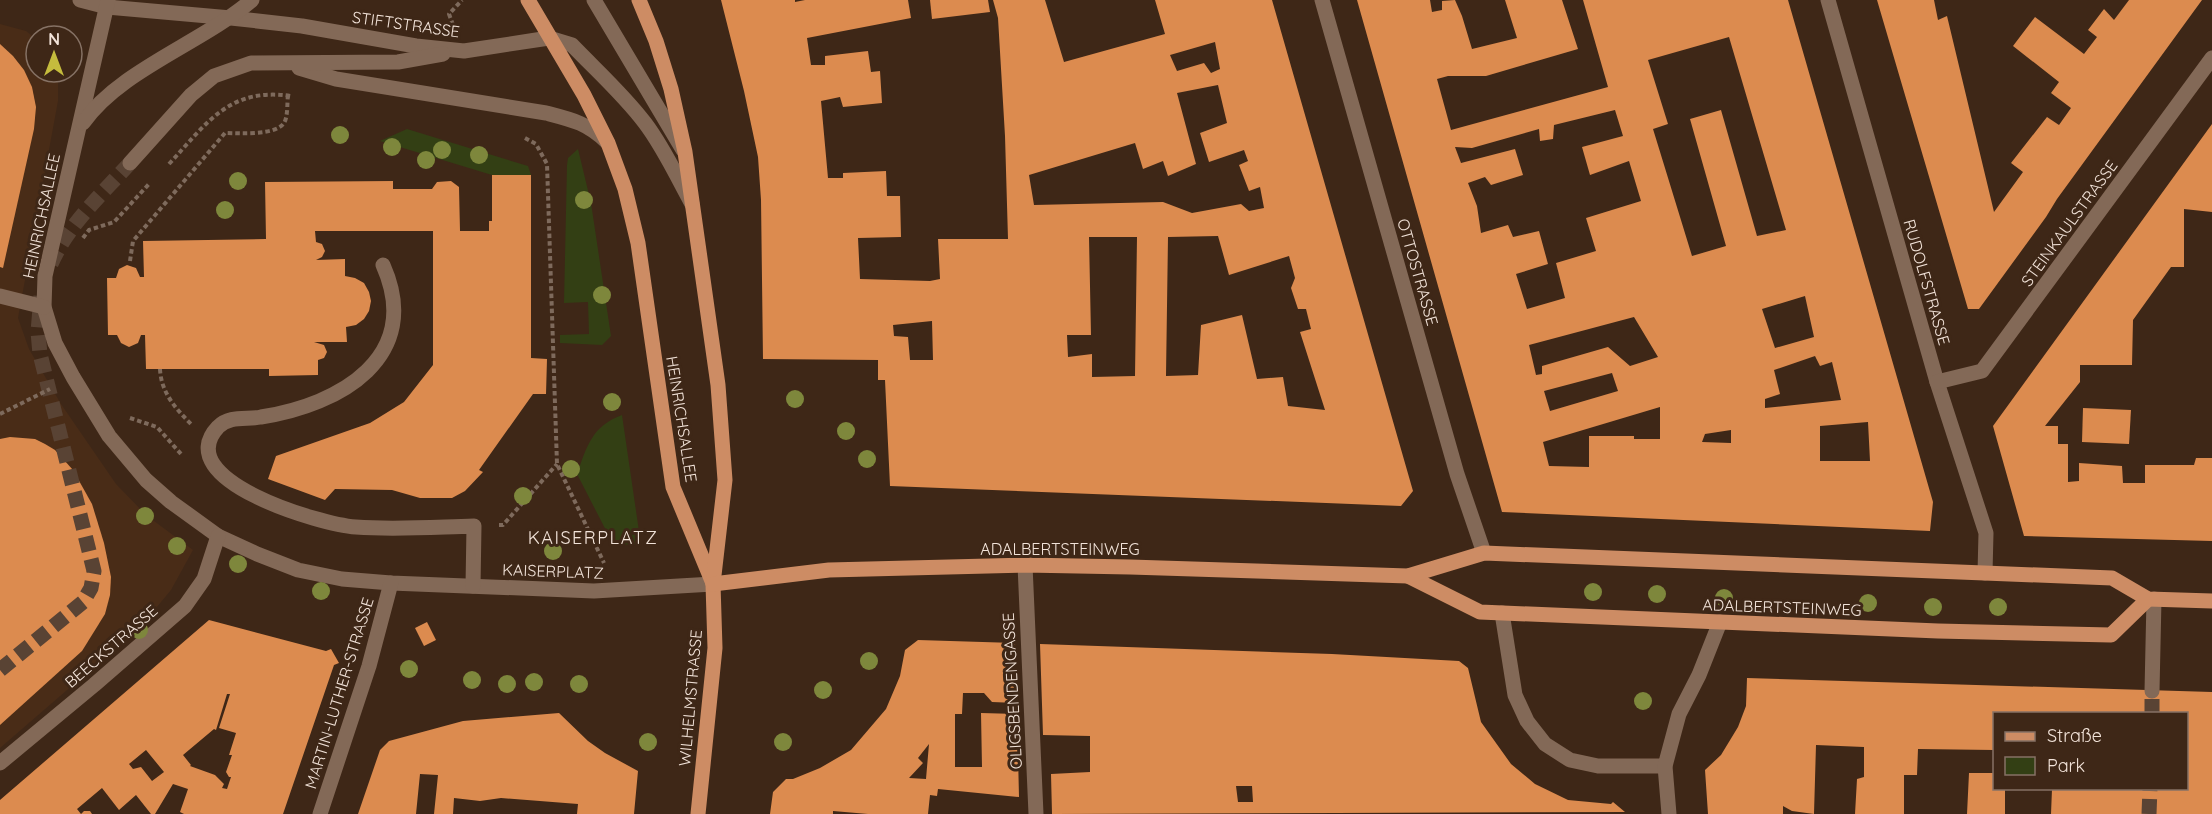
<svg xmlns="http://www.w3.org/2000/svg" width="2212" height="814" font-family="Quicksand,sans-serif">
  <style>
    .built { fill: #492c17 }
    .green { fill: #333f14 }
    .building { fill: #dc8b4f; fill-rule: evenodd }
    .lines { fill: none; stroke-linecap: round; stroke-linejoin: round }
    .minor-tunnel { stroke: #594334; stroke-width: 15; stroke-dasharray: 15 8; stroke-linecap: butt }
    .path { stroke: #7e6a5c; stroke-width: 4; stroke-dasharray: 4.5 3; stroke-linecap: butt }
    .minor { stroke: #836957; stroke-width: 15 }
    .major { stroke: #cd8c64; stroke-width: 15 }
    .tree { fill: #7e873c }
    .labels { text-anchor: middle; stroke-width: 6; stroke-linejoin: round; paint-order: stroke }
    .street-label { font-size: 16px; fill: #f2e3d9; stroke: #3e2717 }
    .neighbourhood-label { font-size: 18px; letter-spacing: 1.5px; fill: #f2e3d9; stroke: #3e2717 }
  </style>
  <rect width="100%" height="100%" fill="#3e2717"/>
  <polygon class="built" points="0,24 26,31 36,39 36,72 57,72 58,79 58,101 18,318 29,349 61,404 116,484 146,515 193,550 171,590 141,626 0,748"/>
  <g class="green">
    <polygon points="407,129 528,166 531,175 492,175 380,141"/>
    <polygon points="578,149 591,203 611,336 602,345 560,343 560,335 589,334 588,302 564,303 567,165 568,158"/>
    <path d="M622,415L641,545L613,544L577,474C587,446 592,426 622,415Z"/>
  </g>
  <g class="building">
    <path d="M721,0H795V2L805,0H908L911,18L807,38L811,65H825V56L868,51L871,72L880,71L882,103L843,107L840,97L821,101L828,178H843V173L886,171L887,196H900L901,237L858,238L860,279L930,281L940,279L938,239H1008L1005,136L998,18L993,0H1045L1064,62L1165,34L1155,0H1272L1413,491L1401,506L890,486L885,380H878V360L763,359L761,200L758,157L744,91ZM1215,42L1220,69L1211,73L1204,63L1177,71L1170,55ZM1218,85L1227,123L1200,133L1209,162L1244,150L1248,161L1239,165L1249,191L1260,187L1264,208L1249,211L1241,204L1192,213L1163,202L1034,205L1029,175L1135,143L1143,169L1163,161L1168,176L1196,164L1177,93ZM1218,236L1229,275L1289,256L1295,278L1291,288L1298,309H1306L1311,329L1300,332L1325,410L1288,406L1283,377L1257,379L1242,315L1201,325L1198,375L1166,376L1168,237ZM1089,237H1137L1135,376L1092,377V354L1068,357L1067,335H1091ZM932,321L933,360H910L908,337L894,336L893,325Z"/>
    <polygon points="930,0 988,0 990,12 932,19"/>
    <path d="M1357,0H1430L1432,12L1442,10V1L1455,0L1462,16L1472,49L1517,38L1505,0H1562L1578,49L1486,76H1448L1437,79L1451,130L1608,87L1583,0H1788L1933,502L1930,531L1502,512ZM1729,37L1786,230L1757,236L1721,110L1690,119L1726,246L1692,256L1653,129L1668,124L1648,60ZM1615,110L1623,136L1582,147L1590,175L1629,161L1641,201L1586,218L1596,251L1556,263L1565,298L1527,309L1516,274L1548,264L1539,231L1513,237L1508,225L1481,233L1477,206L1468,183L1485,177L1491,185L1523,175L1515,149L1461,163L1455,147L1472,148L1539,129L1540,141L1553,139L1554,125ZM1805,296L1814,337L1775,348L1762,309ZM1634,317L1658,357L1630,366L1608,347L1542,366V374L1536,375L1529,345ZM1815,356L1820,366L1832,362L1841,400L1765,408V399L1780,394L1774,370ZM1612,373L1618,391L1550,411L1544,391ZM1660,407V439H1634V436H1589V467L1549,466L1543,442ZM1868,422L1870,461H1820V426ZM1731,430V443L1702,442L1705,434Z"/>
    <polygon points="1877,0 1934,0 1938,20 1947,16 1994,212 2023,172 2011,163 2047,117 2059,125 2071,108 2051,93 2059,82 2013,46 2035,17 2084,54 2097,37 2088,30 2104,9 2114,20 2129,0 2202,0 2057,199 2046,217 1979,309 1968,309"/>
    <polygon points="0,44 13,56 24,70 32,87 36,107 34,129 3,268 0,267"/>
    <polygon points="2212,124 2212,212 2184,209 2184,267 2171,267 2133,320 2132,365 2080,365 2080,382 2045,426 2058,426 2058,444 2068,444 2068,482 2079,481 2079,463 2122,466 2123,483 2145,483 2145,465 2194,465 2196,458 2212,458 2212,541 2024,536 1993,426"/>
    <polygon points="492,175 531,175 531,358 547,359 546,394 533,394 479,470 483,472 465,491 452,498 420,498 392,490 335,489 325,500 268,479 276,456 370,423 404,402 433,365 433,231 315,231 316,242 322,244 325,251 322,257 316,260 345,259 345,276 355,278 364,283 369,292 371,301 369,311 364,319 356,325 346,327 347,342 314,342 324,345 327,352 324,358 318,360 318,375 269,376 269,369 146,369 145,335 141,335 138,343 129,347 121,343 117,335 108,335 107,278 116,278 119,269 127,265 136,268 140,277 144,277 143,241 266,239 265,182 393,181 393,189 432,189 437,182 451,181 459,187 460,231 489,231 489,221 492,221"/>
    <polygon points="2083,408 2131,410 2129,444 2082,442"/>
    <polygon points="10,437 35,439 45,444 55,450 73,470 92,504 104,543 111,577 110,595 105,614 82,651 0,725 0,439"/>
    <path d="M209,620L326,651L331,649L339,663L334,665L283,814H184L180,812L188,789L173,784L155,814H151L136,795L119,810L102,788L77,809L81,814L84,811H90L92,814H0V800ZM227,694H230L219,728L236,733L229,755H232L226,772L229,777H231L227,789L222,788L224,784L215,775L190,766L191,765L183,755L214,729L216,730ZM146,750L164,772L152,781L141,767L133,769L129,764Z"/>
    <polygon points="427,622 436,640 424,646 415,628"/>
    <path d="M918,640L1015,643L1017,703L992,702L984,693H963L962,714H955V767H982L981,713L1017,714L1019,797L938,789L937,796L930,795L928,814H868L833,811V814H770L773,792L786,779H793L820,768L851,750L886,709L900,676L905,650ZM929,744L926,779L909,778L923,763L918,758Z"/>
    <path d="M1040,644L1332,654L1459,661L1468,668L1481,722L1511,764L1535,784L1568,800L1611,804L1613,802L1625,812L1052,814L1051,774L1090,772V736L1043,735ZM1236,786H1252L1253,802H1238Z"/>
    <polygon points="1747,678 2212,692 2212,814 2051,814 2052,789 2187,789 2186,714 1994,714 1994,750 1918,749 1917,775 1904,775 1904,814 1855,814 1857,779 1864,777 1864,747 1816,745 1814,814 1792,811 1783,806 1783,814 1708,814 1705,770 1721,755 1738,727 1746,706"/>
    <polygon points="559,713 588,741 605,753 638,771 634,814 577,814 578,804 501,798 480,801 454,798 453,814 434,814 438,775 420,774 416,814 358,814 380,750 389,741 463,721"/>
    <polygon points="1969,773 1994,773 1994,788 2005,789 2005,814 1967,814"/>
  </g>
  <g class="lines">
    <g class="minor-tunnel">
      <path d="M51,264C68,225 101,195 130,163"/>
      <polyline points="0,670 83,602 91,588 94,571 40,354 38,332 41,296"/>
      <polyline points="2152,714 2152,691"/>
      <polyline points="2149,814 2150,788"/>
    </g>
    <g class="path">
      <polyline points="453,25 449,14 462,0"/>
      <polyline points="525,138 536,144 547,164 557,464 604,563"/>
      <path d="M169,164C207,123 229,87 291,96"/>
      <polyline points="83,238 89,230 114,222 149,184"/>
      <path d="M130,261L133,241L225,133C239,133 275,136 284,123C288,117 287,103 288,95"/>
      <path d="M160,369C161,392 175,408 191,424"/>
      <polyline points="0,414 50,389"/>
      <polyline points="130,418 157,427 181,454"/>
      <polyline points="499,525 503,525 557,464"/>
    </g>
    <g class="minor">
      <path d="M80,0L107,7L231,18L302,26L416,46L464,51L549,38L572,45C597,71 624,95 645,123C664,148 677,177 692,204"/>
      <polyline points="108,0 45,276 44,307 55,343 73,377 109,436 146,480 171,502 218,536 257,554 298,570 342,579 391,583 594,591 713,584"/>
      <polyline points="594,0 683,150"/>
      <polyline points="1322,0 1457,474 1484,553"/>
      <polyline points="1828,0 1937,382 1986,533 1985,573"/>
      <path d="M299,68L336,79L546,113C573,120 587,123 607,142"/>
      <path d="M83,123C120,70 202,43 252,0"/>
      <polyline points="130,163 191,95 214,76 251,63 398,62 443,54"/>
      <path d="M383,265C424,357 340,405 261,417C247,420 230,415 218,427C168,480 322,525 356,527C395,530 435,527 474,526L473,586"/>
      <polyline points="0,296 44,307"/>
      <polyline points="1937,382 1982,371 2212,58"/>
      <polyline points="1025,565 1036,814"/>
      <polyline points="1502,613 1515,695 1527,721 1545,744 1570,760 1598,766 1665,766"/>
      <polyline points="2152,691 2154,599"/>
      <polyline points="0,763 94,685 185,606 204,579 218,536"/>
      <polyline points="320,814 369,666 391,583"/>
      <polyline points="1669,814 1665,766 1679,714 1699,675 1720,622"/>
    </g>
    <g class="major">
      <polyline points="528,0 584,95 608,143 625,189 638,243 673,487 712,581"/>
      <polyline points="639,0 656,41 671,89 685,152 718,385 725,480 713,584 715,648 698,814"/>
      <polyline points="1408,576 1480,612 1938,631 2111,635 2148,599"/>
      <polyline points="713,584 829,570 1025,565 1130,567 1408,576 1484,553 2112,578 2148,599 2212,601"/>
    </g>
  </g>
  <g class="tree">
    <circle cx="340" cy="135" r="9"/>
    <circle cx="392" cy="147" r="9"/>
    <circle cx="442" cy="150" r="9"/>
    <circle cx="479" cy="155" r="9"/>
    <circle cx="426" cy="160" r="9"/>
    <circle cx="238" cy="181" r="9"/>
    <circle cx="584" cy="200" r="9"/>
    <circle cx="225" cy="210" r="9"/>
    <circle cx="602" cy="295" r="9"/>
    <circle cx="795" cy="399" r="9"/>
    <circle cx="612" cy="402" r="9"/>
    <circle cx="846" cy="431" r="9"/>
    <circle cx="867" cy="459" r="9"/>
    <circle cx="571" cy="469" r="9"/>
    <circle cx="523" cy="496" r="9"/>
    <circle cx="145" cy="516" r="9"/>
    <circle cx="177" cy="546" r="9"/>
    <circle cx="553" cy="551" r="9"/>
    <circle cx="238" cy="564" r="9"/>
    <circle cx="321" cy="591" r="9"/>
    <circle cx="1593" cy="592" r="9"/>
    <circle cx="1657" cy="594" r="9"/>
    <circle cx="1724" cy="598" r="9"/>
    <circle cx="1868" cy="603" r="9"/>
    <circle cx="1933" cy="607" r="9"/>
    <circle cx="1998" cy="607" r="9"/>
    <circle cx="139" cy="630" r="9"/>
    <circle cx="869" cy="661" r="9"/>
    <circle cx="409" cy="669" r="9"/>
    <circle cx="472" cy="680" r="9"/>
    <circle cx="534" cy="682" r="9"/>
    <circle cx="507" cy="684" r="9"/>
    <circle cx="579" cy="684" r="9"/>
    <circle cx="823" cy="690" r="9"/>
    <circle cx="1643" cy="701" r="9"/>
    <circle cx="648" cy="742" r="9"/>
    <circle cx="783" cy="742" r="9"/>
  </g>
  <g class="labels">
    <g class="street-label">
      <text transform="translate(406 24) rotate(8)" y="6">STIFTSTRASSE</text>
      <text transform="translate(41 216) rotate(-78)" y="6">HEINRICHSALLEE</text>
      <text transform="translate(2069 223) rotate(-54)" y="6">STEINKAULSTRASSE</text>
      <text transform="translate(1418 272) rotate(74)" y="6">OTTOSTRASSE</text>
      <text transform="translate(1927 282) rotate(74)" y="6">RUDOLFSTRASSE</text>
      <text transform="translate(682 419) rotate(81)" y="6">HEINRICHSALLEE</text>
      <text x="1060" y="555">ADALBERTSTEINWEG</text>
      <text transform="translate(553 571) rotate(2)" y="6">KAISERPLATZ</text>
      <text transform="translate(1782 607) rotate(2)" y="6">ADALBERTSTEINWEG</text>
      <text transform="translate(111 646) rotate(-41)" y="6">BEECKSTRASSE</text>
      <text transform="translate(1012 691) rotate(-93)" y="6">OLIGSBENDENGASSE</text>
      <text transform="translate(339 693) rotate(-73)" y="6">MARTIN-LUTHER-STRASSE</text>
      <text transform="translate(690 698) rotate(-85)" y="6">WILHELMSTRASSE</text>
    </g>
    <g class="neighbourhood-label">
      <text x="593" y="544">KAISERPLATZ</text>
    </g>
  </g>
  <rect x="1993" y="712" width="195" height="78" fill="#3e2717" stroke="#867265" stroke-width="1.5"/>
  <rect x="2005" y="732" width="30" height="9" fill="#cd8c64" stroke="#867265" stroke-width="1.5"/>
  <text x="2047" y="742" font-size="18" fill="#f2e3d9">Straße</text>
  <rect x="2005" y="757" width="30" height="18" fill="#333f14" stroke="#867265" stroke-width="1.5"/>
  <text x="2047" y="772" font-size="18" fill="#f2e3d9">Park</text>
  <g transform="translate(54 54)"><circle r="28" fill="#3e2717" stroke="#867265" stroke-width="1.5"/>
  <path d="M0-4.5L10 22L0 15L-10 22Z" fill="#c5bc3d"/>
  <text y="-9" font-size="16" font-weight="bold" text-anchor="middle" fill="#f2e3d9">N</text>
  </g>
</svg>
